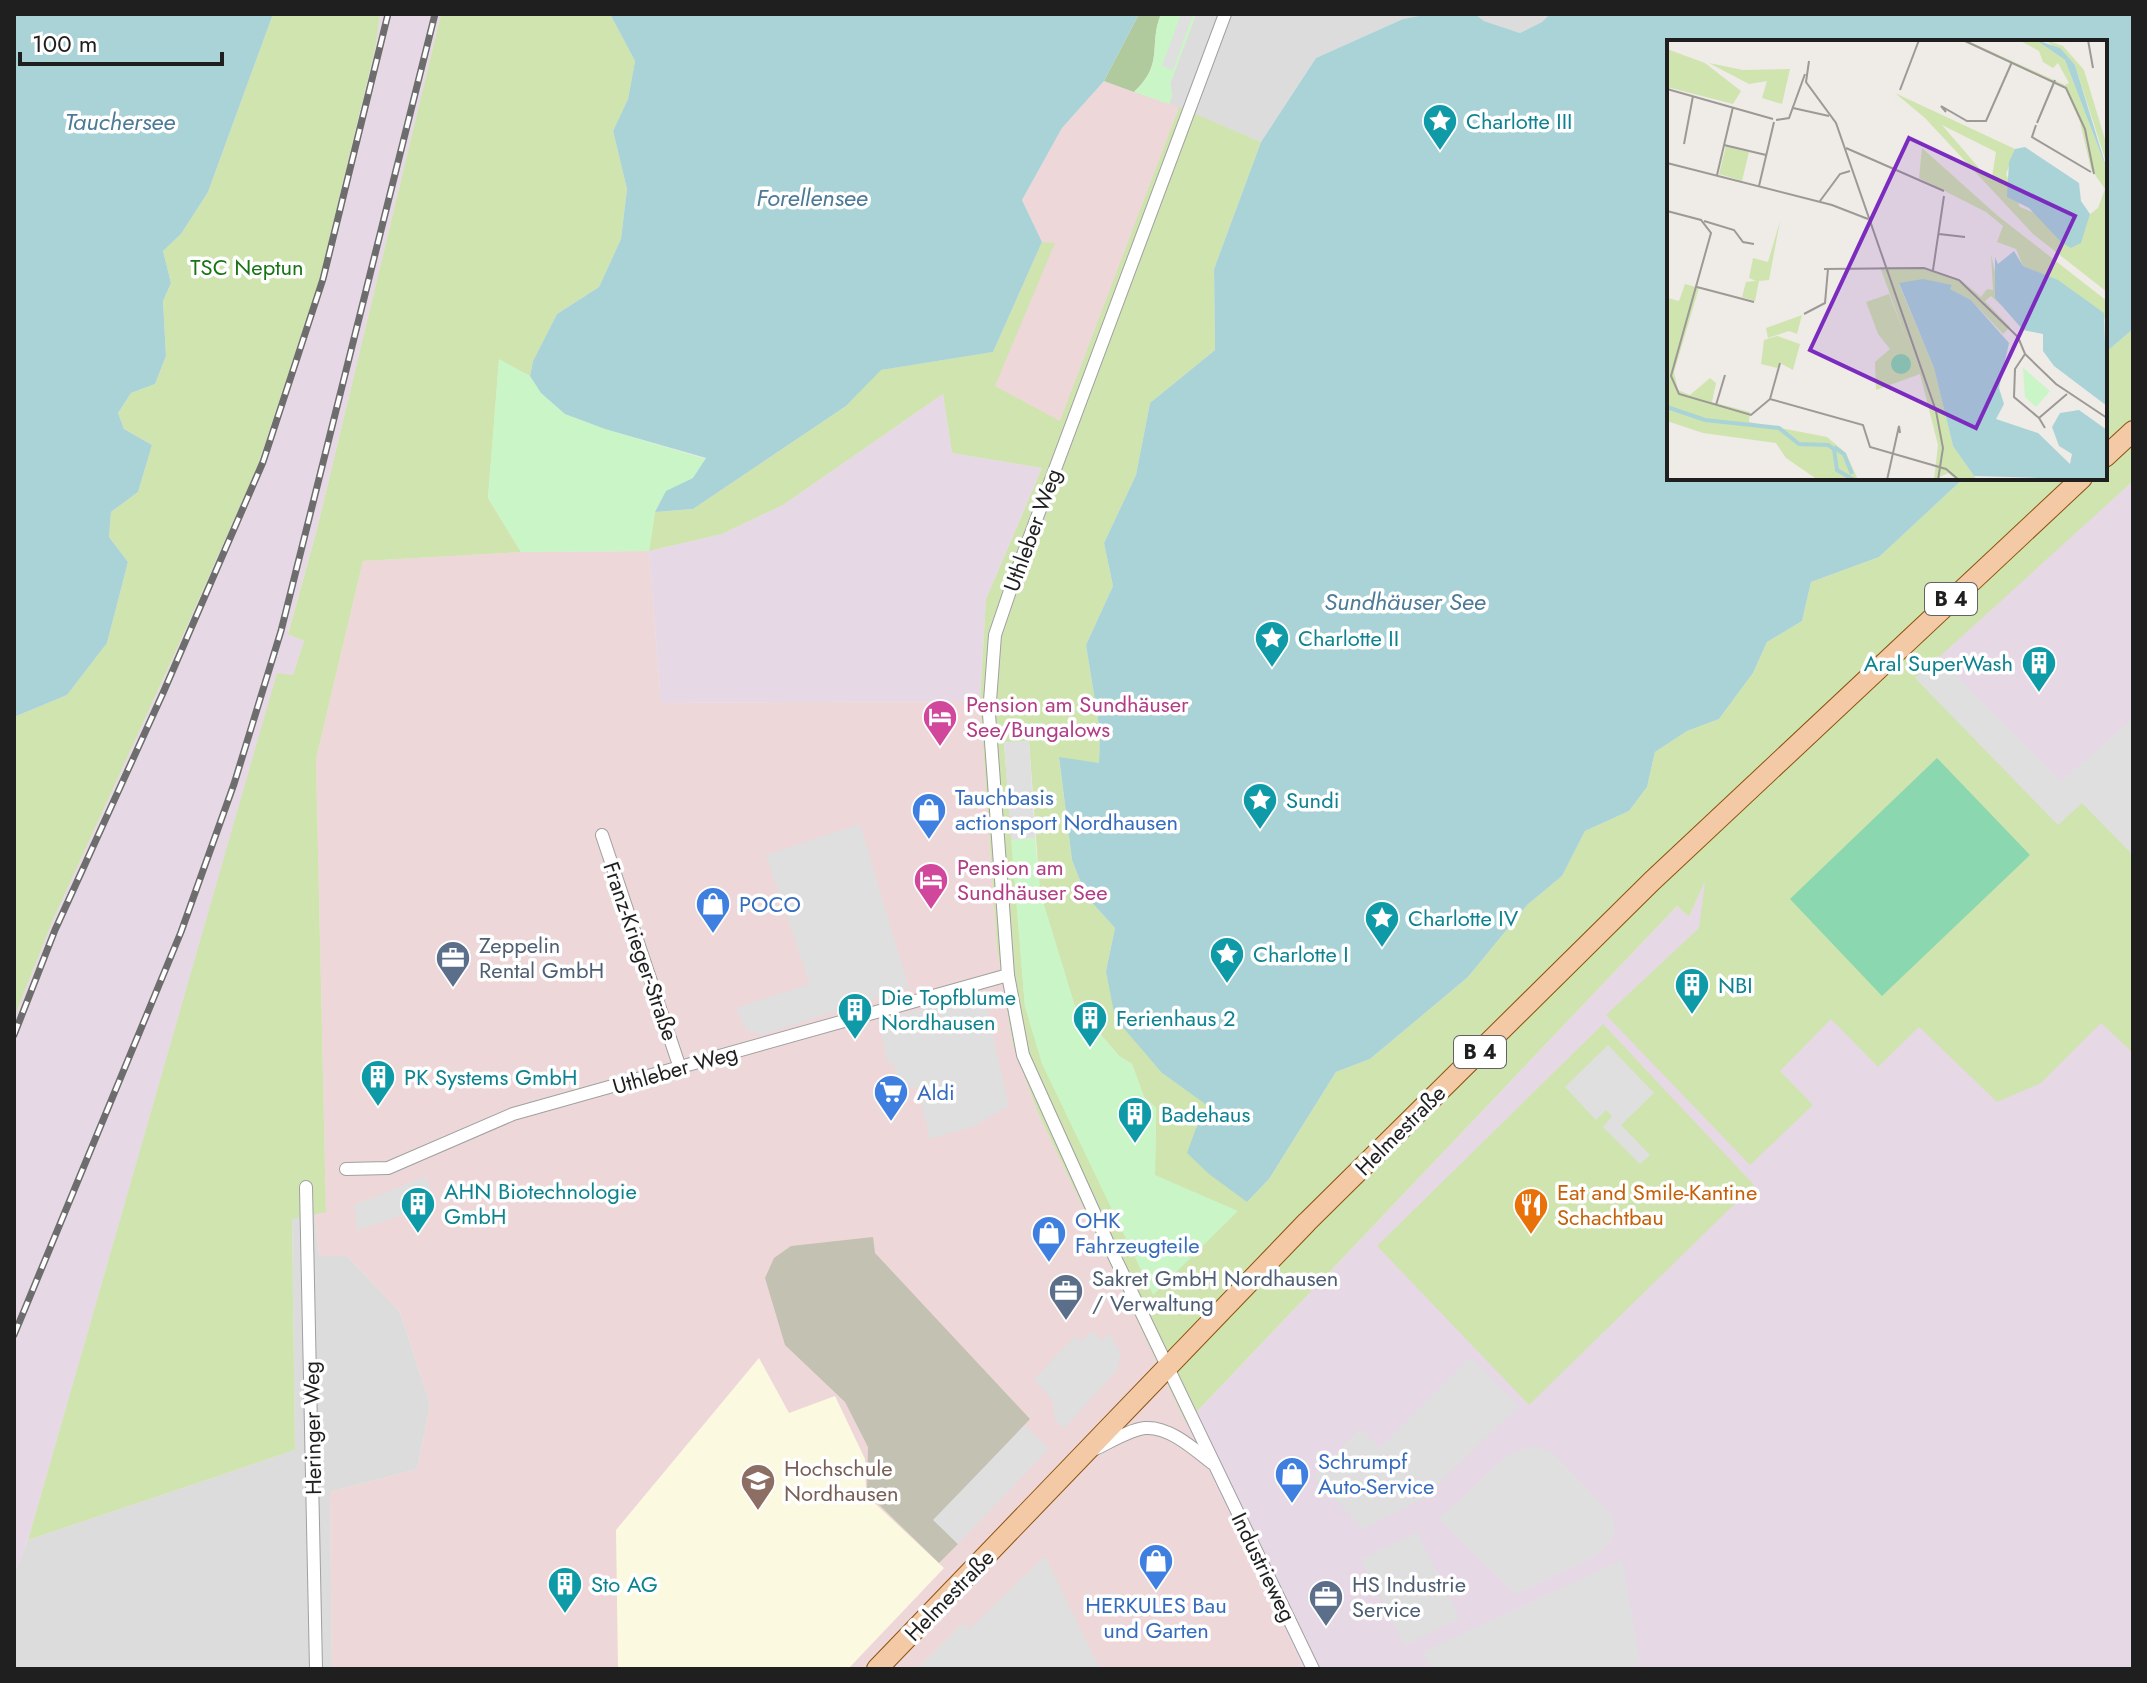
<svg xmlns="http://www.w3.org/2000/svg" width="2147" height="1683" font-family="Jost,sans-serif">
  <style>
    .residential { fill: #dddcdc }
    .commercial { fill: #eed7d9 }
    .industrial { fill: #e7d8e6 }
    .education { fill: #fcf9e1 }
    .construction { fill: #c2c1b2 }
    .grass { fill: #d0e4b0; fill-rule: evenodd }
    .forest { fill: #b0ca9e }
    .park { fill: #c9f5c7 }
    .pitch { fill: #8bd7b0 }
    .parking { fill: #dfdfdf }
    .water { fill: #aad3d8 }
    .lines { fill: none; stroke-linecap: round; stroke-linejoin: round }
    .street-casing { stroke: #a0a0a0; stroke-width: 14 }
    .primary-casing { stroke: #8c530e; stroke-width: 22 }
    .street { stroke: #fff; stroke-width: 12 }
    .primary { stroke: #f3c9a6; stroke-width: 20 }
    .rail-casing { stroke: #6d6d6d; stroke-width: 7 }
    .rail { stroke: #fff; stroke-width: 4; stroke-dasharray: 12; stroke-linecap: butt }
    .labels { text-anchor: middle; stroke-width: 7; stroke-linejoin: round; paint-order: stroke }
    .shield { fill: #fff; stroke: #626262; stroke-width: 2 }
    .shield-label { font-size: 20px; font-weight: bold; fill: #1f1f1f }
    .culture-label { font-size: 22px; fill: #0d838f; stroke: #fff; text-anchor: start }
    .park-label { font-size: 22px; fill: #197416; stroke: #fff }
    .street-label { font-size: 22px; fill: #1f1f1f; stroke: #fff }
    .hotel-label { font-size: 22px; fill: #b23c85; stroke: #fff; text-anchor: start }
    .shop-label { font-size: 22px; fill: #366cbe; stroke: #fff; text-anchor: start }
    .service-label { font-size: 22px; fill: #4e5e75; stroke: #fff; text-anchor: start }
    .food-label { font-size: 22px; fill: #c56008; stroke: #fff; text-anchor: start }
    .education-label { font-size: 22px; fill: #785e54; stroke: #fff; text-anchor: start }
    .water-label { font-size: 24px; font-style: italic; fill: #4d7a97; stroke: #fff }
    .inset-river { fill: none; stroke: #aad3d8; stroke-width: 4 }
    .inset-road { fill: none; stroke: #9c9996; stroke-width: 2 }
    .view { fill: #7b2cbf; fill-opacity: 0.15; stroke: #7b2cbf; stroke-width: 4 }
    .inset-edge { fill: none; stroke: #1f1f1f; stroke-width: 4 }
  </style>
  <rect width="100%" height="100%" fill="#efebe6"/>
  <g class="residential">
    <polygon points="1196,14 1429,14 1403,19 1316,58 1261,142 1169,104 1172,96 1170,84"/>
    <polygon points="1475,14 1550,14 1542,22 1520,33 1484,21"/>
    <polygon points="326,1212 315,1215 319,1256 347,1256 400,1312 430,1405 417,1469 330,1492 332,1669 14,1669 14,1574 28,1540 295,1450 292,1218"/>
  </g>
  <g class="commercial">
    <polygon points="1104,81 1179,107 1060,422 994,386 1054,244 1042,242 1022,200 1062,128"/>
    <polygon points="649,551 661,703 980,701 997,948 1013,1046 1038,1113 1304,1669 332,1669 330,1492 417,1469 430,1405 400,1312 347,1256 319,1256 315,1215 326,1211 316,759 363,561 521,552"/>
  </g>
  <g class="industrial">
    <polygon points="380,14 441,14 317,529 288,633 304,641 293,675 277,674 28,1540 14,1574 14,1018 53,920 180,642 258,465 320,278 376,45"/>
    <polygon points="943,394 952,453 1042,468 986,599 980,701 661,703 649,551 722,534 783,505"/>
    <polygon points="2133,481 2133,1669 1304,1669 1186,1423 1677,906 1689,917 1706,878 1937,656"/>
  </g>
  <polygon class="education" points="759,1358 789,1413 835,1396 865,1459 866,1495 944,1568 848,1669 618,1669 616,1530"/>
  <polygon class="construction" points="873,1237 875,1253 1030,1419 934,1520 958,1544 939,1563 867,1493 868,1447 845,1402 785,1345 765,1278 774,1258 791,1246"/>
  <g class="grass">
    <polygon points="273,14 380,14 376,45 320,278 258,465 180,642 53,920 14,1018 14,717 67,695 107,643 128,562 109,537 111,512 138,492 152,445 124,429 118,413 131,393 155,384 166,356 163,301 171,283 163,251 181,234 208,192"/>
    <polygon points="441,14 610,14 635,61 628,99 613,131 627,189 621,239 599,287 557,314 533,361 530,376 499,360 488,498 521,552 363,561 316,759 326,1212 292,1219 295,1450 28,1540 264,718 277,673 293,675 304,641 288,634 317,529"/>
    <path d="M1179,107L1261,142L1214,269L1215,350L1150,403L1136,475L1104,543L1113,586L1086,645L1100,732L1099,764L1059,758L1072,860L1086,896L1115,928L1106,971L1162,1073L1212,1108L1196,1128L1247,1202L1269,1179L1336,1072L1370,1059L1468,977L1527,905L1562,876L1585,831L1629,811L1647,787L1655,752L1687,731L1719,719L1753,673L1767,642L1802,621L1811,582L1879,557L1964,478H2105V353L2133,329V481L1916,678L2058,824L2082,803L2133,855V1053L2101,1023L2041,1083L1997,1102L1919,1027L1878,1067L1831,1019L1780,1071L1813,1105L1750,1165L1606,1015L1699,928L1705,881L1689,917L1677,906L1186,1423L1038,1113L1013,1046L997,948L980,701L986,599L1042,468L952,453L943,394L783,505L722,534L649,551L655,512L693,509L846,406L880,370L993,352L1042,242L1055,243L995,386L1060,421ZM1029,741L1040,892L1077,1014L1091,1010L1102,1036L1119,1056L1132,1064L1144,1097L1156,1108L1155,1175L1025,1007L1004,743Z"/>
    <polygon points="1603,1024 1754,1185 1529,1405 1377,1246"/>
  </g>
  <path class="forest" d="M1139,14H1161C1148,45 1165,63 1134,92L1104,81Z"/>
  <g class="park">
    <path d="M1161,14H1196L1170,84L1172,96L1169,104L1134,92C1165,63 1148,45 1161,14Z"/>
    <polygon points="499,359 530,376 541,393 565,414 605,429 706,459 693,478 666,492 655,512 649,551 521,552 488,498"/>
    <polygon points="1035,838 1040,892 1077,1013 1091,1010 1102,1036 1119,1056 1132,1064 1144,1097 1156,1108 1155,1175 1238,1211 1153,1295 1042,1064 1025,1007 1011,840"/>
  </g>
  <polygon class="pitch" points="1937,758 2030,855 1882,996 1790,899"/>
  <g class="parking">
    <polygon points="1181,14 1193,14 1173,70 1162,66"/>
    <polygon points="1937,656 2061,781 2133,719 2133,855 2082,803 2058,825 1915,678"/>
    <polygon points="1029,741 1035,838 1011,840 1004,742"/>
    <polygon points="860,824 909,988 761,1035 746,1030 736,1008 810,984 766,855"/>
    <polygon points="972,995 976,1008 986,1005 1009,1106 972,1127 930,1139 917,1087 896,1092 893,1081 897,1079 893,1063 888,1064 878,1021"/>
    <polygon points="1608,1045 1654,1093 1621,1125 1650,1155 1640,1164 1603,1127 1612,1116 1606,1110 1596,1120 1565,1087"/>
    <polygon points="426,1176 436,1204 357,1230 354,1205"/>
    <polygon points="1092,1331 1102,1340 1110,1333 1121,1354 1117,1370 1064,1429 1055,1421 1053,1401 1034,1379 1075,1336 1081,1341"/>
    <polygon points="1471,1357 1519,1406 1424,1498 1363,1529 1314,1477 1360,1428 1380,1448"/>
    <polygon points="1025,1425 1049,1449 958,1544 933,1520"/>
    <polygon points="1530,1447 1542,1448 1552,1452 1612,1515 1615,1532 1607,1546 1593,1557 1516,1594 1438,1519 1509,1454"/>
    <polygon points="1417,1532 1460,1618 1405,1646 1361,1559"/>
    <polygon points="1045,1556 1100,1669 917,1669 963,1623 969,1629"/>
    <polygon points="1622,1560 1640,1663 1628,1669 1431,1669 1423,1652"/>
  </g>
  <g class="water">
    <polygon points="14,14 273,14 208,192 181,234 163,251 171,283 163,301 166,356 155,384 131,393 118,413 124,429 152,445 138,492 111,512 109,537 128,562 107,643 67,695 14,717"/>
    <polygon points="610,14 1139,14 1104,81 1062,128 1022,200 1042,242 993,352 881,370 846,406 693,509 655,512 666,491 693,478 706,458 605,429 565,414 541,393 530,376 533,361 557,314 599,287 621,239 627,189 613,131 628,99 635,61"/>
    <polygon points="1429,14 1475,14 1484,21 1520,33 1542,22 1550,14 2133,14 2133,329 2105,353 2105,42 1669,42 1669,478 1964,478 1879,557 1811,582 1802,621 1767,642 1753,673 1719,719 1687,731 1655,752 1647,787 1629,811 1585,831 1562,876 1527,905 1468,977 1370,1059 1336,1072 1269,1179 1247,1202 1209,1174 1187,1153 1196,1128 1211,1108 1162,1073 1115,1018 1106,971 1115,928 1086,896 1072,860 1059,757 1099,763 1100,732 1086,645 1113,586 1104,543 1136,475 1150,403 1215,350 1214,269 1261,142 1316,58 1403,19"/>
  </g>
  <g class="lines">
    <defs>
      <g id="street">
        <polyline points="1225,14 1014,579 995,635 989,714 1008,975 1023,1055 1107,1241 1313,1669"/>
        <polyline points="602,835 680,1068"/>
        <polyline points="346,1169 388,1168 513,1114 1008,975"/>
        <polyline points="306,1187 316,1669"/>
        <path d="M1093,1450C1109,1443 1128,1430 1145,1428C1169,1426 1194,1449 1212,1463"/>
      </g>
      <g id="primary">
        <polyline points="2105,457 2133,431"/>
        <polyline points="877,1669 1307,1222 1652,881 2082,478"/>
      </g>
    </defs>
    <use href="#street" class="street-casing"/>
    <use href="#primary" class="primary-casing"/>
    <use href="#street" class="street"/>
    <use href="#primary" class="primary"/>
    <defs>
      <g id="rail">
        <polyline points="14,1035 55,930 163,693 263,462 323,279 388,14"/>
        <polyline points="14,1335 181,932 234,784 281,631 435,14"/>
      </g>
    </defs>
    <use href="#rail" class="rail-casing"/>
    <use href="#rail" class="rail"/>
  </g>
  <defs>
    <symbol id="sight-pin" viewBox="-11 -11 22 30"><path d="M0 17L-7.5 6A9.5 9.5 0 1 1 7.5 6Z" fill="#0f9aa8" stroke="#fff"/><path d="M0-6L1.8-2.2L6-1.7L2.9 1.2L3.7 5.4L0 3.3L-3.7 5.4L-2.9 1.2L-6-1.7L-1.8-2.2Z" fill="#fff"/></symbol>
    <symbol id="building-pin" viewBox="-11 -11 22 30"><path d="M0 17L-7.5 6A9.5 9.5 0 1 1 7.5 6Z" fill="#0f9aa8" stroke="#fff"/><path d="M-4-6H4V6H1V3H-1V6H-4ZM-2.5-4.3h1.7v1.8h-1.7ZM.8-4.3h1.7v1.8H.8ZM-2.5-1h1.7V.8h-1.7ZM.8-1h1.7V.8H.8Z" fill="#fff"/></symbol>
    <symbol id="hotel-pin" viewBox="-11 -11 22 30"><path d="M0 17L-7.5 6A9.5 9.5 0 1 1 7.5 6Z" fill="#d1479c" stroke="#fff"/><path d="M-6-4.5h1.5V1H6V5H4.5V3h-9V5H-6ZM-4 0a1.8 1.8 0 1 1 3.6 0ZM.5 0V-2.5h3Q6-2.5 6 0Z" fill="#fff"/></symbol>
    <symbol id="shop-pin" viewBox="-11 -11 22 30"><path d="M0 17L-7.5 6A9.5 9.5 0 1 1 7.5 6Z" fill="#3f7fe0" stroke="#fff"/><path d="M-5-2.5h2.3a2.7 3.5 0 0 1 5.4 0H5L5.5 6h-11ZM-1.5-2.5h3a1.5 2.3 0 0 0-3 0Z" fill="#fff"/></symbol>
    <symbol id="office-pin" viewBox="-11 -11 22 30"><path d="M0 17L-7.5 6A9.5 9.5 0 1 1 7.5 6Z" fill="#5c6f8a" stroke="#fff"/><path d="M-6-3h4V-5.5h4V-3h4V5H-6ZM-1-4.5V-3h2v-1.5ZM-6 0V1H6V0Z" fill="#fff"/></symbol>
    <symbol id="supermarket-pin" viewBox="-11 -11 22 30"><path d="M0 17L-7.5 6A9.5 9.5 0 1 1 7.5 6Z" fill="#3f7fe0" stroke="#fff"/><path d="M-6-5.5h2.5l.6 2H6L4.5 2H-2.5L-4.4-4H-6ZM-1.5 3.2a1.3 1.3 0 1 0 .1 0ZM3 3.2a1.3 1.3 0 1 0 .1 0Z" fill="#fff"/></symbol>
    <symbol id="restaurant-pin" viewBox="-11 -11 22 30"><path d="M0 17L-7.5 6A9.5 9.5 0 1 1 7.5 6Z" fill="#e8710a" stroke="#fff"/><path d="M-5-6h1v4h1v-4h1v4h1v-4h1v5L-1.5 .5V6h-2V.5L-5-1ZM5-6V6H3V1.5H1.5Q1.5-4 5-6Z" fill="#fff"/></symbol>
    <symbol id="university-pin" viewBox="-11 -11 22 30"><path d="M0 17L-7.5 6A9.5 9.5 0 1 1 7.5 6Z" fill="#8d6e63" stroke="#fff"/><path d="M0-5L7-2L0 1L-7-2ZM-4 1L0 2.5L4 1V4Q0 6-4 4Z" fill="#fff"/></symbol>
  </defs>
  <g fill-rule="evenodd">
    <use href="#sight-pin" x="1420" y="101" width="40" height="54"/>
    <use href="#sight-pin" x="1252" y="618" width="40" height="54"/>
    <use href="#building-pin" x="2019" y="643" width="40" height="54"/>
    <use href="#hotel-pin" x="920" y="697" width="40" height="54"/>
    <use href="#sight-pin" x="1240" y="780" width="40" height="54"/>
    <use href="#shop-pin" x="909" y="790" width="40" height="54"/>
    <use href="#hotel-pin" x="911" y="860" width="40" height="54"/>
    <use href="#shop-pin" x="693" y="884" width="40" height="54"/>
    <use href="#sight-pin" x="1362" y="898" width="40" height="54"/>
    <use href="#sight-pin" x="1207" y="934" width="40" height="54"/>
    <use href="#office-pin" x="433" y="938" width="40" height="54"/>
    <use href="#building-pin" x="1672" y="965" width="40" height="54"/>
    <use href="#building-pin" x="835" y="990" width="40" height="54"/>
    <use href="#building-pin" x="1070" y="998" width="40" height="54"/>
    <use href="#building-pin" x="358" y="1057" width="40" height="54"/>
    <use href="#supermarket-pin" x="871" y="1072" width="40" height="54"/>
    <use href="#building-pin" x="1115" y="1094" width="40" height="54"/>
    <use href="#building-pin" x="398" y="1184" width="40" height="54"/>
    <use href="#restaurant-pin" x="1511" y="1185" width="40" height="54"/>
    <use href="#shop-pin" x="1029" y="1213" width="40" height="54"/>
    <use href="#office-pin" x="1046" y="1271" width="40" height="54"/>
    <use href="#shop-pin" x="1272" y="1454" width="40" height="54"/>
    <use href="#university-pin" x="738" y="1461" width="40" height="54"/>
    <use href="#shop-pin" x="1136" y="1541" width="40" height="54"/>
    <use href="#building-pin" x="545" y="1564" width="40" height="54"/>
    <use href="#office-pin" x="1306" y="1577" width="40" height="54"/>
  </g>
  <g class="labels">
    <g class="shield">
      <rect x="1925" y="583" width="52" height="32" rx="6"/>
      <rect x="1454" y="1036" width="52" height="32" rx="6"/>
    </g>
    <g class="shield-label">
      <text x="1951" y="606">B 4</text>
      <text x="1480" y="1059">B 4</text>
    </g>
    <g class="culture-label">
      <text x="1466" y="129">Charlotte III</text>
      <text x="1298" y="646">Charlotte II</text>
      <text x="2013" y="671" text-anchor="end">Aral SuperWash</text>
      <text x="1286" y="808">Sundi</text>
      <text x="1408" y="926">Charlotte IV</text>
      <text x="1253" y="962">Charlotte I</text>
      <text x="1718" y="993">NBI</text>
      <text x="881" y="1005">Die Topfblume<tspan x="881" dy="25">Nordhausen</tspan></text>
      <text x="1116" y="1026">Ferienhaus 2</text>
      <text x="404" y="1085">PK Systems GmbH</text>
      <text x="1161" y="1122">Badehaus</text>
      <text x="444" y="1199">AHN Biotechnologie<tspan x="444" dy="25">GmbH</tspan></text>
      <text x="591" y="1592">Sto AG</text>
    </g>
    <g class="park-label">
      <text x="247" y="275">TSC Neptun</text>
    </g>
    <g class="street-label">
      <text transform="translate(1032 530) rotate(-70)" y="8">Uthleber Weg</text>
      <text transform="translate(641 951) rotate(71)" y="8">Franz-Krieger-Straße</text>
      <text transform="translate(675 1069) rotate(-16)" y="8">Uthleber Weg</text>
      <text transform="translate(1400 1130) rotate(-45)" y="8">Helmestraße</text>
      <text transform="translate(312 1428) rotate(-91)" y="8">Heringer Weg</text>
      <text transform="translate(1264 1567) rotate(64)" y="8">Industrieweg</text>
      <text transform="translate(949 1595) rotate(-46)" y="8">Helmestraße</text>
    </g>
    <g class="hotel-label">
      <text x="966" y="712">Pension am Sundhäuser<tspan x="966" dy="25">See/Bungalows</tspan></text>
      <text x="957" y="875">Pension am<tspan x="957" dy="25">Sundhäuser See</tspan></text>
    </g>
    <g class="shop-label">
      <text x="955" y="805">Tauchbasis<tspan x="955" dy="25">actionsport Nordhausen</tspan></text>
      <text x="739" y="912">POCO</text>
      <text x="917" y="1100">Aldi</text>
      <text x="1075" y="1228">OHK<tspan x="1075" dy="25">Fahrzeugteile</tspan></text>
      <text x="1318" y="1469">Schrumpf<tspan x="1318" dy="25">Auto-Service</tspan></text>
      <text x="1156" y="1613" text-anchor="middle">HERKULES Bau<tspan x="1156" dy="25">und Garten</tspan></text>
    </g>
    <g class="service-label">
      <text x="479" y="953">Zeppelin<tspan x="479" dy="25">Rental GmbH</tspan></text>
      <text x="1092" y="1286">Sakret GmbH Nordhausen<tspan x="1092" dy="25">/ Verwaltung</tspan></text>
      <text x="1352" y="1592">HS Industrie<tspan x="1352" dy="25">Service</tspan></text>
    </g>
    <g class="food-label">
      <text x="1557" y="1200">Eat and Smile-Kantine<tspan x="1557" dy="25">Schachtbau</tspan></text>
    </g>
    <g class="education-label">
      <text x="784" y="1476">Hochschule<tspan x="784" dy="25">Nordhausen</tspan></text>
    </g>
    <g class="water-label">
      <text x="120" y="130">Tauchersee</text>
      <text x="812" y="206">Forellensee</text>
      <text x="1405" y="610">Sundhäuser See</text>
    </g>
  </g>
  <g transform="translate(1667 40)">
    <rect width="440" height="440" fill="#efebe6"/>
    <path d="M293,0H299L398,45L402,43L391,23L386,28L376,22L372,11L352,0H369L398,20L440,130V252L366,194L258,78L228,53L348,109L339,134L353,167L416,193L418,178L431,168L438,149L424,129L413,82L398,48ZM275,85L329,112L325,137L318,135ZM379,0L396,6L417,30L440,106V125L408,25ZM0,9L38,23L74,51L66,64L0,47ZM42,23L76,30L123,29L115,64L95,58L100,41L82,44ZM59,106L82,112L75,141L52,134ZM255,108L331,176L440,261V281L390,240L356,226L349,209L330,202L336,186L319,172L252,138ZM113,181L102,240L92,241L88,261L75,257L79,242L89,241L82,238L86,218L101,222ZM324,214L331,246L328,257L336,267L324,256L318,261L343,287L336,294L304,260L282,249L265,243L232,244L267,328L286,406L310,440H290L281,433L267,440L271,405L253,334L209,350L208,322L223,309L211,294L199,262L222,254L240,301L213,227H251L294,240L314,257L320,249L326,250ZM18,244L32,248L7,332L11,350L23,355L43,338L49,343L45,362L83,372L82,382L160,397L179,413L191,440H151L119,418L109,403L36,393L0,381V262L1,258L12,261ZM135,275L130,294L122,291L101,298L99,288ZM110,296L133,304L126,330L113,323L110,328L94,324L97,300Z" fill="#d0e4b0" fill-rule="evenodd"/>
    <path d="M356,328L383,351L369,367L358,357Z" fill="#c9f5c7"/>
    <path d="M224 324a10 10 0 1 1 20 0a10 10 0 1 1-20 0Z" fill="#8bd7b0"/>
    <path d="M369,0L393,8L408,25L440,130L398,20ZM358,107L412,143L414,161L423,174L414,203L404,208L395,203L362,168L340,157L342,122L348,109ZM347,211L356,226L391,240L437,273L440,366L387,326L376,311V294L356,290L328,258V217L331,224ZM256,239L285,245L283,249L304,260L342,303L332,348L337,364L329,379L371,393L403,424L405,414L392,406L385,387L393,373L412,370L440,390V440L307,436L286,406L267,328L232,243Z" fill="#aad3d8"/>
    <path class="inset-river" d="M0,367L38,380L112,388L132,404L161,405L167,409L170,430L187,440M167,407L177,414L185,434"/>
    <path class="inset-road" d="M296,0L399,48L418,89L427,134M421,0L426,28M142,21L139,42L169,83L269,371L276,408L271,440M0,49L106,79M233,50L252,0M126,68L162,76M279,72L274,66L300,81H319L345,22M109,80L122,78L138,34M370,83L388,40M369,85L365,97L424,132M17,104L26,56M57,105L99,115M179,108L277,151M0,123L165,165L201,179M50,135L66,67M92,146L107,82M153,161L173,134L183,131M0,171L34,180L44,193L4,336L12,354L84,375L103,359L196,385L203,407L279,429L292,440M37,181L67,190L76,202L87,204M272,194L298,197M157,229L257,228L292,240L351,297L358,314L389,344L440,378M266,230L277,156M30,247L87,262M137,274L158,263L161,229M358,314L348,329L347,357L372,378M103,359L113,323M49,365L58,335M378,388L372,378L400,354M220,440L232,386L233,393"/>
    <path class="view" d="M242,98L408,176L309,388L143,310Z"/>
    <rect width="440" height="440" class="inset-edge"/>
  </g>
  <rect width="2147" height="1683" fill="none" stroke="#1f1f1f" stroke-width="32"/>
  <path d="M20 52v12h202v-12" fill="none" stroke="#1f1f1f" stroke-width="4"/>
  <text x="32" y="52" font-size="24" fill="#1f1f1f" stroke="#ffffff" stroke-width="6" paint-order="stroke">100 m</text>
</svg>
